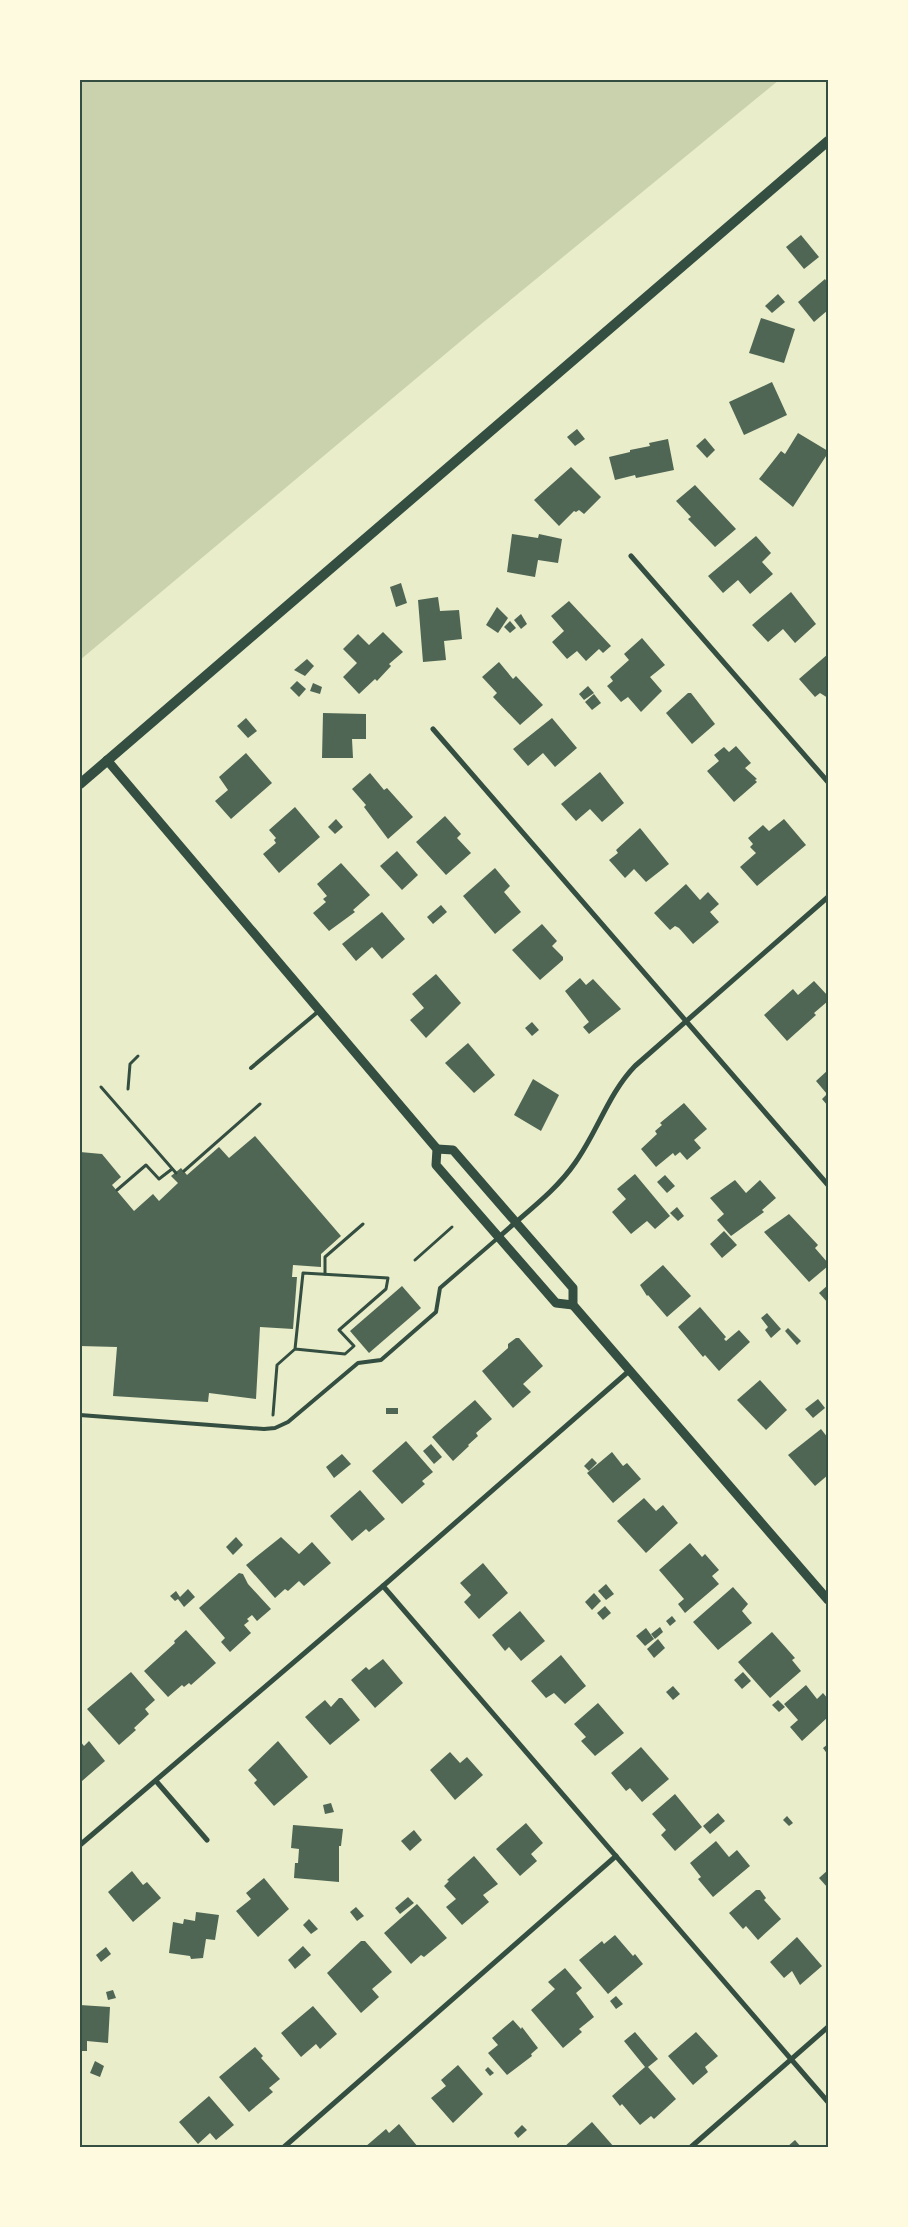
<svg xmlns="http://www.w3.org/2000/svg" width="908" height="2227" font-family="Quicksand,sans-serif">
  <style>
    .green { fill: #cad2ad }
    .building { fill: #4f6655 }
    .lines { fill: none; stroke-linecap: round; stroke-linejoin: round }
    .path { stroke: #344e41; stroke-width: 3 }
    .service { stroke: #344e41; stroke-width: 4 }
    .minor { stroke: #344e41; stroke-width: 5 }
    .tertiary { stroke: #344e41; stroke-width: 9 }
    .secondary { stroke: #344e41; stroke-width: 10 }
    .neatline { fill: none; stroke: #344e41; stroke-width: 2 }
  </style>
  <rect width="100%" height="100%" fill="#e9edc9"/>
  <polygon class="green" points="80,80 779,80 480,325 80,660"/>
  <g class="building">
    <polygon points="801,235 819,257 804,269 786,247"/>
    <polygon points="825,279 828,284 828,310 814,322 798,302"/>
    <polygon points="778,294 785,302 772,313 765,306"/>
    <polygon points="761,318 795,329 784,363 749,353"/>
    <polygon points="772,382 787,415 744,435 729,402"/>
    <polygon points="577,429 585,439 575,446 567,437"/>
    <polygon points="798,433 828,451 828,453 793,507 759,479 781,451 785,454"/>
    <polygon points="705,438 715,450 707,458 696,446"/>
    <polygon points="668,439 674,470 636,478 635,475 615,480 609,457 630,452 630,450 650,446 649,443"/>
    <polygon points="571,467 601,497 584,514 579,510 576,512 574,511 559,526 534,500"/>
    <polygon points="695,485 736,529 715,547 688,519 691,517 676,501"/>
    <polygon points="512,534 538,538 539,534 562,539 558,563 538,560 535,577 507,572"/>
    <polygon points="756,536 771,553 762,562 773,574 750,594 738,580 723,593 708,576"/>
    <polygon points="401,583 407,603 396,607 390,587"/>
    <polygon points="791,592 816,624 795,643 783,629 768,642 752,625"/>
    <polygon points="438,597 440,611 459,610 462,639 444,641 446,660 423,662 418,600"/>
    <polygon points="569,601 611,646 603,653 599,649 586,661 577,651 567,659 552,642 564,631 551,616"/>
    <polygon points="497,607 508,618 498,633 486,625"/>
    <polygon points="521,614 527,624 521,629 514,620"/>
    <polygon points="510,621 516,628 510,633 504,627"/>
    <polygon points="383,632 403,652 389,664 391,666 377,681 375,679 359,694 343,677 357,663 343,649 358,634 369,645"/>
    <polygon points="642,638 665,665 650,677 662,691 641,712 628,697 621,702 607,686 613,681 610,677 629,660 624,654"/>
    <polygon points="828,654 828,698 820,693 815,697 799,679"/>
    <polygon points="307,659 314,666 305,676 294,670"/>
    <polygon points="499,662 513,679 516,676 543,705 520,725 493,697 497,693 482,677"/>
    <polygon points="297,681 306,689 299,697 290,688"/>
    <polygon points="313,683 322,687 320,694 310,691"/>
    <polygon points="588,686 594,693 584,700 579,694"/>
    <polygon points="688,693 691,693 715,724 692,744 666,713"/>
    <polygon points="594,694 601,703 592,710 585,702"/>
    <polygon points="323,713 366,714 366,739 352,739 353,758 322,758"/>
    <polygon points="246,718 257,731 248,738 237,726"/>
    <polygon points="552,718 577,748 555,767 543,753 528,766 513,749"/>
    <polygon points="736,746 751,763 745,768 757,779 755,780 757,782 734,802 707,771 719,761 714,755 724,747 729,752"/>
    <polygon points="246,753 272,783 231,819 215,801 228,790 219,777"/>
    <polygon points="600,772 624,803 602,822 590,809 576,821 561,804"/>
    <polygon points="370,773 384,790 387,788 413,817 388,839 364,807 366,805 352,789"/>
    <polygon points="295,807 320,837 279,873 263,854 276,843 274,840 276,838 269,830"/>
    <polygon points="445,816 461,834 457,838 471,853 446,875 416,842"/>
    <polygon points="336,819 343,827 335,834 328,827"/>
    <polygon points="784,819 806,845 757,886 740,867 756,853 750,847 753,844 748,838 763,825 769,831"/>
    <polygon points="640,828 669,864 646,882 634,869 625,878 609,860 618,853 616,850"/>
    <polygon points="397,851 418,875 402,890 380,866"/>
    <polygon points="341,863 370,895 353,910 355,912 329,931 313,913 326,902 323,899 327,896 317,884"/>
    <polygon points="495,868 510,886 504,892 521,912 495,934 463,896"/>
    <polygon points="686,884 700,900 708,892 719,904 710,912 719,922 693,944 679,928 675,926 670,930 654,913"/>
    <polygon points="441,905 447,912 433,924 427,917"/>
    <polygon points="382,912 405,939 382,959 372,947 356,961 342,944"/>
    <polygon points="542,924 557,941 552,946 563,957 563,960 540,980 512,950"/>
    <polygon points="436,974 461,1003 426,1038 410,1020 424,1008 412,994"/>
    <polygon points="580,978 586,985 593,979 621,1009 589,1034 583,1027 589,1022 565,991"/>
    <polygon points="814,981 828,996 828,1001 814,1013 816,1015 787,1041 764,1015 793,989 798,995"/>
    <polygon points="532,1022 539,1030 532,1036 525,1028"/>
    <polygon points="468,1043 495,1075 474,1093 445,1063"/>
    <polygon points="828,1070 828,1106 822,1099 827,1094 816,1081"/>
    <polygon points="533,1079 559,1095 541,1131 514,1115"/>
    <polygon points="684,1103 707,1129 694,1140 701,1148 687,1160 680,1152 675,1156 673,1153 656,1167 641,1149 657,1134 655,1131 662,1125 660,1123"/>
    <polygon points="255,1136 341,1236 321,1254 321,1267 293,1265 292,1277 297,1277 293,1329 260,1327 256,1399 209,1393 208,1402 113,1396 117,1347 80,1346 80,1152 102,1154 121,1177 112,1185 134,1211 153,1194 159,1201 178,1183 171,1176 181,1168 187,1175 219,1147 229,1158"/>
    <polygon points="635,1174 670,1216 655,1229 647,1221 631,1234 612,1212 626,1199 617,1189"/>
    <polygon points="665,1175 675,1186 667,1193 657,1182"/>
    <polygon points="735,1180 746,1193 760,1180 776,1198 762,1210 764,1212 731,1236 717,1220 724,1214 710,1198"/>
    <polygon points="677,1207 684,1216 678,1221 670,1213"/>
    <polygon points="789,1214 818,1245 815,1248 828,1263 828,1266 809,1282 764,1232"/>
    <polygon points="724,1231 737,1245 722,1258 710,1244"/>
    <polygon points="663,1265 691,1296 667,1317 648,1295 647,1296 640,1285"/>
    <polygon points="828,1285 828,1303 819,1293"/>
    <polygon points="402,1286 421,1308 369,1353 350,1331"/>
    <polygon points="700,1307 726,1337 724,1339 726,1341 739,1330 750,1342 719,1371 705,1355 703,1357 678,1327"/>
    <polygon points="767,1313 781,1329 771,1338 765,1330 768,1327 761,1318"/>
    <polygon points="788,1328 801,1341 797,1345 785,1331"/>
    <polygon points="516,1338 519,1338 543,1366 523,1384 531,1392 513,1408 482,1371 508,1348 508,1344"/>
    <polygon points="760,1380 787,1410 766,1430 737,1400"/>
    <polygon points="818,1399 825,1408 813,1418 805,1409"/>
    <polygon points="475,1400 492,1419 476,1433 478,1436 468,1445 469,1446 453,1461 432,1437"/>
    <rect x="386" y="1408" width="12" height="6"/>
    <polygon points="821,1429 828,1438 828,1475 815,1486 788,1455"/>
    <polygon points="406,1441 433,1472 422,1481 425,1484 402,1504 372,1471"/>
    <polygon points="431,1444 442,1457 434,1464 423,1451"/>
    <polygon points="612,1452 623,1466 627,1463 641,1479 613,1503 587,1473"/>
    <polygon points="342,1454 351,1464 334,1478 326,1467"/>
    <polygon points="592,1458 597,1463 589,1471 584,1466"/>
    <polygon points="360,1490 385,1519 369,1532 366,1529 352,1541 330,1516"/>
    <polygon points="644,1498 656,1511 663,1505 678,1523 646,1553 617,1521"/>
    <polygon points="236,1537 243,1545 233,1555 226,1547"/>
    <polygon points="281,1537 299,1554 312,1542 331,1563 304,1586 299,1581 288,1591 285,1589 275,1598 246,1565"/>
    <polygon points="690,1543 702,1557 705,1554 719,1570 712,1576 719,1584 685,1613 678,1604 684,1599 659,1570"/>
    <polygon points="483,1563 508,1593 479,1619 464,1602 471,1595 460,1583"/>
    <polygon points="239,1573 243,1574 248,1584 271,1609 257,1621 252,1615 247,1619 249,1621 244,1625 251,1633 230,1652 221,1642 225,1638 199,1608"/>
    <polygon points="606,1584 614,1594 606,1600 598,1591"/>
    <polygon points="733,1587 748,1604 742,1611 752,1623 718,1650 693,1622"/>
    <polygon points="188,1589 195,1597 184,1607 178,1599 175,1601 170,1596 176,1591 180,1597"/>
    <polygon points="594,1593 601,1601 592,1610 585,1602"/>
    <polygon points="605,1606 611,1613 603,1620 597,1613"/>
    <polygon points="520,1611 545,1641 521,1661 509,1647 505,1651 492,1635"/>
    <polygon points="672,1616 676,1621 670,1626 666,1621"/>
    <polygon points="660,1627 663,1632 655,1639 651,1634"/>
    <polygon points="646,1628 654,1639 645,1646 636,1636"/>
    <polygon points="186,1630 216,1663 191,1685 189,1683 184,1687 182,1685 168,1697 144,1671 175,1643 174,1641"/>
    <polygon points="772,1632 795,1658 792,1660 801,1671 770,1698 738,1662"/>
    <polygon points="658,1639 665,1648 654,1658 647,1649"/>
    <polygon points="561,1655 586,1686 565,1704 554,1693 546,1698 531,1681"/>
    <polygon points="383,1659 403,1683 375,1708 351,1680 366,1667 369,1670"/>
    <polygon points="131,1672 155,1700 145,1709 149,1714 134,1728 136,1730 119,1745 87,1709"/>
    <polygon points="743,1672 751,1681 742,1689 734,1680"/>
    <polygon points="806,1685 817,1699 823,1693 828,1699 828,1717 802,1741 790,1727 798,1720 784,1704"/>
    <polygon points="673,1686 680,1694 673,1700 666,1692"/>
    <polygon points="339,1698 342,1698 360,1720 330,1745 305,1717 325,1700 331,1707"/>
    <polygon points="778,1700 785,1707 779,1712 772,1705"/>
    <polygon points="598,1703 624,1733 595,1756 581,1741 586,1737 574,1724"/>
    <polygon points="80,1741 84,1746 89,1741 105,1761 82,1781"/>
    <polygon points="278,1741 308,1777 274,1806 254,1783 257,1780 248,1770"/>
    <polygon points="828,1744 828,1755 823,1748"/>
    <polygon points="641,1747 669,1779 642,1802 630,1788 626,1791 611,1773"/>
    <polygon points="450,1752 460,1763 467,1757 483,1775 455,1800 430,1770"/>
    <polygon points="675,1794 702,1827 675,1851 661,1835 666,1830 652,1814"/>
    <polygon points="331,1803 334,1812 325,1814 323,1805"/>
    <polygon points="718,1813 725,1821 710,1834 703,1826"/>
    <polygon points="787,1816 793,1823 789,1826 783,1820"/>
    <polygon points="526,1823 543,1843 531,1854 537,1861 520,1876 496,1849"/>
    <polygon points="293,1825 343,1829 341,1846 339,1846 339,1882 294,1878 295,1863 298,1863 299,1849 291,1848"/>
    <polygon points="414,1830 422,1840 410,1851 401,1841"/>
    <polygon points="716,1841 729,1857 737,1850 750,1866 713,1897 698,1879 701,1877 690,1863"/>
    <polygon points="474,1856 498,1884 483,1895 489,1902 462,1925 446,1907 456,1899 444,1886 449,1881 447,1880"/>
    <polygon points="828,1870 828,1888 819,1878"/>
    <polygon points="132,1871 143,1885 147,1882 161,1898 133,1922 108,1892"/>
    <polygon points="264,1878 289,1909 258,1937 236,1911 251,1899 246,1893"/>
    <polygon points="756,1890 760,1890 766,1898 764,1900 781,1919 758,1940 746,1926 743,1929 729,1913"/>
    <polygon points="408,1897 414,1903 400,1914 395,1908"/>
    <polygon points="417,1904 447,1938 424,1957 421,1955 411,1964 384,1933"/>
    <polygon points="356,1907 364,1916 357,1921 350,1912"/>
    <polygon points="196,1912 219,1915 215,1940 206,1939 203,1958 191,1959 190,1956 169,1953 173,1922 183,1924 184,1919 195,1921"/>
    <polygon points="309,1919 318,1929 311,1934 303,1925"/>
    <polygon points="615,1935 633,1956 635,1954 643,1964 608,1994 579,1960 602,1941 604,1944"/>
    <polygon points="797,1937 822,1966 800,1985 792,1971 784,1978 770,1962"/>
    <polygon points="361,1941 365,1941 392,1972 372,1989 379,1997 361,2013 327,1973"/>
    <polygon points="303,1946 311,1955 295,1969 288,1960"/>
    <polygon points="106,1947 111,1954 101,1962 96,1955"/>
    <polygon points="565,1968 582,1988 576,1993 594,2017 579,2029 582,2032 563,2048 531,2010 555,1989 548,1982"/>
    <polygon points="113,1990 116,1998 108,2000 106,1992"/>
    <polygon points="616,1996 623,2004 616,2009 610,2001"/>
    <polygon points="80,2005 110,2007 108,2043 87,2041 87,2051 80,2051"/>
    <polygon points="313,2006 337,2034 320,2049 316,2044 301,2057 281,2033"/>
    <polygon points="513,2020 521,2029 522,2027 538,2048 531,2054 532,2056 507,2075 488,2053 498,2045 492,2038"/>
    <polygon points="635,2032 658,2059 648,2067 676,2099 654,2119 651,2116 640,2125 622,2104 620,2106 612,2096 645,2067 624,2041"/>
    <polygon points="696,2032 718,2056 705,2067 708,2072 693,2085 668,2056"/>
    <polygon points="255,2047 263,2056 261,2058 280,2079 269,2088 273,2092 249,2112 219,2077"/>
    <polygon points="95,2061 104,2066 100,2077 90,2073"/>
    <polygon points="458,2065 483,2094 453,2123 431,2098 446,2086 441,2080"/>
    <polygon points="488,2067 494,2073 490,2076 485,2070"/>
    <polygon points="209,2096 234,2125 216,2140 210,2133 198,2144 179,2122"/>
    <polygon points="592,2122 614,2147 564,2147"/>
    <polygon points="399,2124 418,2147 365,2147 386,2129 389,2133"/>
    <polygon points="522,2125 527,2130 518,2138 514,2133"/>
    <polygon points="795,2140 801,2147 787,2147"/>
  </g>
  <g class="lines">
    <g class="path">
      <polyline points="101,1087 176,1173"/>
      <polyline points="128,1089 130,1064 138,1056"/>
      <polyline points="184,1171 260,1104"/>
      <polyline points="117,1190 146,1165 159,1179 172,1169"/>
      <polyline points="415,1260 452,1227"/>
      <polyline points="325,1274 325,1257 363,1224"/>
      <polyline points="273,1415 277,1365 295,1349 303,1273 388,1278 386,1289 339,1330 354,1346 345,1354 295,1349"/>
    </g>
    <g class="service">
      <polyline points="251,1068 320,1010"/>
      <polyline points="80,1415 264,1429 275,1428 288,1422 358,1363 381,1360 436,1312 440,1288 499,1237"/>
    </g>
    <g class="minor">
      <polyline points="631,556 828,782"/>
      <polyline points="433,729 828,1185"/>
      <path d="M499,1237C525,1213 555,1192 575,1163C598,1131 608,1094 635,1066L828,897"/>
      <polyline points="383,1586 828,2102"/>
      <polyline points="156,1781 207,1840"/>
      <polyline points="80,1845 383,1586 629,1371"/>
      <polyline points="284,2147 616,1856"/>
      <polyline points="691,2147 828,2027"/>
    </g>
    <g class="tertiary">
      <polyline points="107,760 437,1149 436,1165 556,1303 573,1305"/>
      <polyline points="437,1149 453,1150 573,1288 573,1305 828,1600"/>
    </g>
    <polyline class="secondary" points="80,784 828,141"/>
  </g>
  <rect width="908" height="2227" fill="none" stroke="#fefae0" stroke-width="162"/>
  <rect x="81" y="81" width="746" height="2065" class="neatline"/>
</svg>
